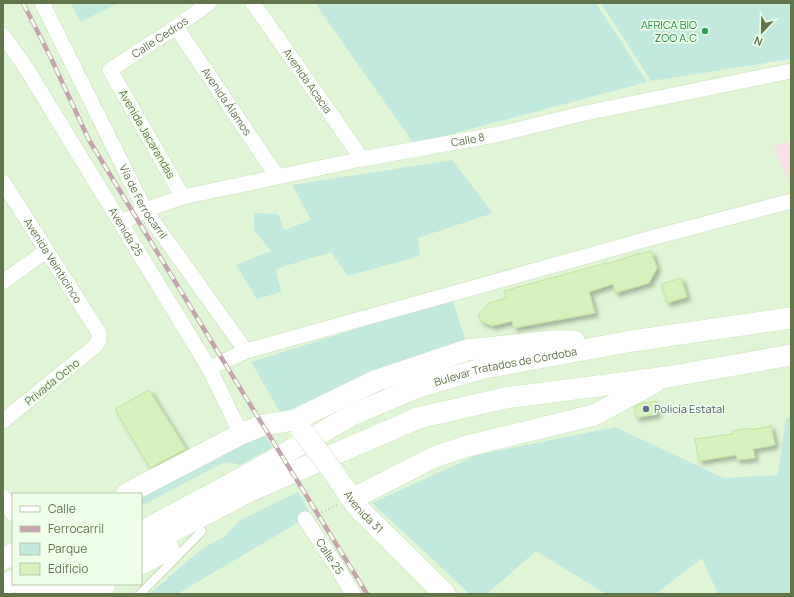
<svg xmlns="http://www.w3.org/2000/svg" width="794" height="597" font-family="Manrope,sans-serif">
  <style>
    .residential { fill: #e0f5d5; fill-rule: evenodd }
    .education { fill: #f8e0e7 }
    .green { fill: #c2e9dd }
    .building { fill: #d7f1bc; stroke: #c2e39c; filter: url(#shadow) }
    .lines { fill: none; stroke-linecap: round; stroke-linejoin: round }
    .lane-casing { stroke: #cbdebc; stroke-width: 10 }
    .street-casing { stroke: #cbdebc; stroke-width: 16 }
    .secondary-casing { stroke: #cfe5be; stroke-width: 22 }
    .path { stroke: #bcd59f; stroke-width: 2.5; stroke-dasharray: 1 3; stroke-linecap: butt }
    .lane { stroke: #fff; stroke-width: 8 }
    .street { stroke: #fff; stroke-width: 15 }
    .secondary { stroke: #fff; stroke-width: 21 }
    .rail-casing { stroke: #c5a3af; stroke-width: 4.5 }
    .rail { stroke: #f0ffea; stroke-width: 3; stroke-dasharray: 9; stroke-linecap: butt }
    .secondary-bridge-casing { stroke: #cfe5be; stroke-width: 22; stroke-linecap: butt }
    .secondary-bridge { stroke: #fff; stroke-width: 21 }
    .leisure-dot { fill: #2e9e5b; stroke: #f0ffea; stroke-width: 1.5 }
    .service-dot { fill: #5c6f8a; stroke: #f0ffea; stroke-width: 1.5 }
    .labels { text-anchor: middle; stroke-width: 3.5; stroke-linejoin: round; paint-order: stroke }
    .leisure-label { font-size: 11px; fill: #27864d; stroke: #f0ffea; text-anchor: end }
    .street-label { font-size: 11px; fill: #61744a; stroke: #f0ffea }
    .service-label { font-size: 11px; fill: #4e5e75; stroke: #f0ffea; text-anchor: start }
  </style>
  <defs>
    <filter id="shadow"><feDropShadow dx="3.5" dy="3.5" stdDeviation="2" flood-color="#0004"/></filter>
  </defs>
  <rect width="100%" height="100%" fill="#ebfce4"/>
  <path class="residential" d="M3,3H791V594H3ZM13,494H141V584H13Z"/>
  <polygon class="education" points="788,141 791,149 791,186 773,146"/>
  <g class="green">
    <polygon points="70,3 118,3 81,22"/>
    <polygon points="315,3 596,3 647,82 414,144"/>
    <polygon points="601,3 791,3 791,59 651,81"/>
    <polygon points="452,160 493,213 418,238 420,256 348,276 331,252 276,269 281,292 257,299 236,265 271,251 254,230 254,213 278,214 284,230 311,220 292,185"/>
    <polygon points="452,299 466,341 370,371 281,414 251,362"/>
    <polygon points="791,416 791,594 718,594 702,558 656,594 606,594 536,551 487,594 470,594 372,503 477,455 615,427 724,478 778,475 786,418"/>
    <polygon points="263,432 272,447 240,465 229,462 221,464 141,506 141,496"/>
    <polygon points="298,492 311,515 177,594 149,594 203,548 224,537 240,520"/>
  </g>
  <g class="building">
    <polygon points="651,251 657,268 649,283 615,293 613,284 589,292 595,313 514,328 512,321 492,326 481,321 478,315 489,303 506,298 504,291 606,263 607,264 634,255"/>
    <polygon points="681,278 687,297 667,303 661,284"/>
    <polygon points="149,390 186,449 150,468 115,409"/>
    <polygon points="655,401 657,414 636,418 634,407 642,403"/>
    <polygon points="771,426 775,445 753,449 755,458 737,460 736,455 699,461 695,439 733,434 732,431 750,428 751,430"/>
  </g>
  <g class="lines">
    <defs>
      <polyline id="lane" points="140,594 202,531"/>
      <g id="street">
        <path id="s1" d="M42,3L145,210L246,351"/>
        <path id="s2" d="M253,3L362,159"/>
        <path id="s3" d="M176,27L277,176"/>
        <path id="s4" d="M3,35L28,71L209,368L241,434"/>
        <path id="s5" d="M3,182L99,333V341L93,348L3,421"/>
        <path id="s6" d="M183,197L110,70L176,27L209,3"/>
        <path id="s7" d="M121,223L145,210L183,197L362,159L500,134L581,114L791,71"/>
        <polyline points="3,282 46,251"/>
        <polyline points="209,368 246,351 655,237 791,201"/>
        <polyline points="3,497 13,514"/>
        <path id="s8" d="M305,519L337,567L353,594"/>
      </g>
      <g id="secondary">
        <path id="s9" d="M334,473L358,508L445,594"/>
        <polyline points="126,494 241,434 263,425 295,420 375,381 467,350 553,341 574,341"/>
        <polyline points="352,499 434,457 467,446 594,415 654,383"/>
        <path id="s10" d="M141,532L240,479L354,414L418,387L484,368L632,341L791,318"/>
        <polyline points="141,548 248,492 418,418 505,398 667,377 791,355"/>
        <polyline points="3,559 13,554"/>
        <polyline points="141,564 169,549"/>
        <polyline points="3,586 13,581"/>
        <polyline points="26,594 44,584"/>
        <polyline points="57,594 75,584"/>
        <polyline points="87,594 105,584"/>
      </g>
    </defs>
    <use href="#lane" class="lane-casing"/>
    <use href="#street" class="street-casing"/>
    <use href="#secondary" class="secondary-casing"/>
    <polyline class="path" points="318,514 337,505"/>
    <use href="#lane" class="lane"/>
    <use href="#street" class="street"/>
    <use href="#secondary" class="secondary"/>
    <defs>
      <polyline id="rail" points="23,3 50,56 89,140 224,362 367,594"/>
    </defs>
    <use href="#rail" class="rail-casing"/>
    <use href="#rail" class="rail"/>
    <defs>
      <polyline id="secondary-bridge" points="302,430 334,473"/>
    </defs>
    <use href="#secondary-bridge" class="secondary-bridge-casing"/>
    <use href="#secondary-bridge" class="secondary-bridge"/>
  </g>
  <circle class="leisure-dot" cx="705" cy="31" r="4"/>
  <circle class="service-dot" cx="646" cy="409" r="4"/>
  <g class="labels">
    <g class="leisure-label">
      <text x="697" y="29">AFRICA BIO<tspan x="697" dy="13">ZOO A.C</tspan></text>
    </g>
    <g class="street-label">
      <text dy="4" stroke="none"><textPath href="#s6" startOffset="206">Calle Cedros</textPath></text>
      <text dy="4" stroke="none"><textPath href="#s2" startOffset="95">Avenida Acacia</textPath></text>
      <text dy="4" stroke="none"><textPath href="#s3" startOffset="90">Avenida Álamos</textPath></text>
      <text transform="translate(147 134) rotate(60)" y="4">Avenida Jacarandas</text>
      <text dy="4" stroke="none"><textPath href="#s7" startOffset="358">Calle 8</textPath></text>
      <text dy="4" stroke="none"><textPath href="#s1" startOffset="223">Vía de Ferrocarril</textPath></text>
      <text dy="4" stroke="none"><textPath href="#s4" startOffset="232">Avenida 25</textPath></text>
      <text dy="4" stroke="none"><textPath href="#s5" startOffset="93">Avenida Veinticinco</textPath></text>
      <text dy="4" stroke="none"><textPath href="#s10" startOffset="403">Bulevar Tratados de Córdoba</textPath></text>
      <text transform="translate(52 382) rotate(-39)" y="4">Privada Ocho</text>
      <text dy="4" stroke="none"><textPath href="#s9" startOffset="49">Avenida 31</textPath></text>
      <text dy="4" stroke="none"><textPath href="#s8" startOffset="45">Calle 25</textPath></text>
    </g>
    <g class="service-label">
      <text x="654" y="413">Policía Estatal</text>
    </g>
  </g>
  <rect width="794" height="597" fill="none" stroke="#61744a" stroke-width="8"/>
  <rect x="12" y="493" width="130" height="92" fill="#f0ffea" stroke="#b7c7aa"/>
  <rect x="20" y="506" width="20" height="6" fill="#ffffff" stroke="#b7c7aa"/>
  <text x="48" y="513" font-size="12" fill="#61744a">Calle</text>
  <rect x="20" y="526" width="20" height="6" fill="#c5a3af" stroke="#b7c7aa"/>
  <text x="48" y="533" font-size="12" fill="#61744a">Ferrocarril</text>
  <rect x="20" y="543" width="20" height="12" fill="#c2e9dd" stroke="#b7c7aa"/>
  <text x="48" y="553" font-size="12" fill="#61744a">Parque</text>
  <rect x="20" y="563" width="20" height="12" fill="#d7f1bc" stroke="#b7c7aa"/>
  <text x="48" y="573" font-size="12" fill="#61744a">Edificio</text>
  <g transform="translate(762 32) rotate(202)" stroke="#f0ffea" stroke-width="3" paint-order="stroke">
  <path d="M0-3L7 15L0 10L-7 15Z" fill="#61744a"/>
  <text y="-6" font-size="11" font-weight="bold" text-anchor="middle" fill="#61744a">N</text>
  </g>
</svg>
